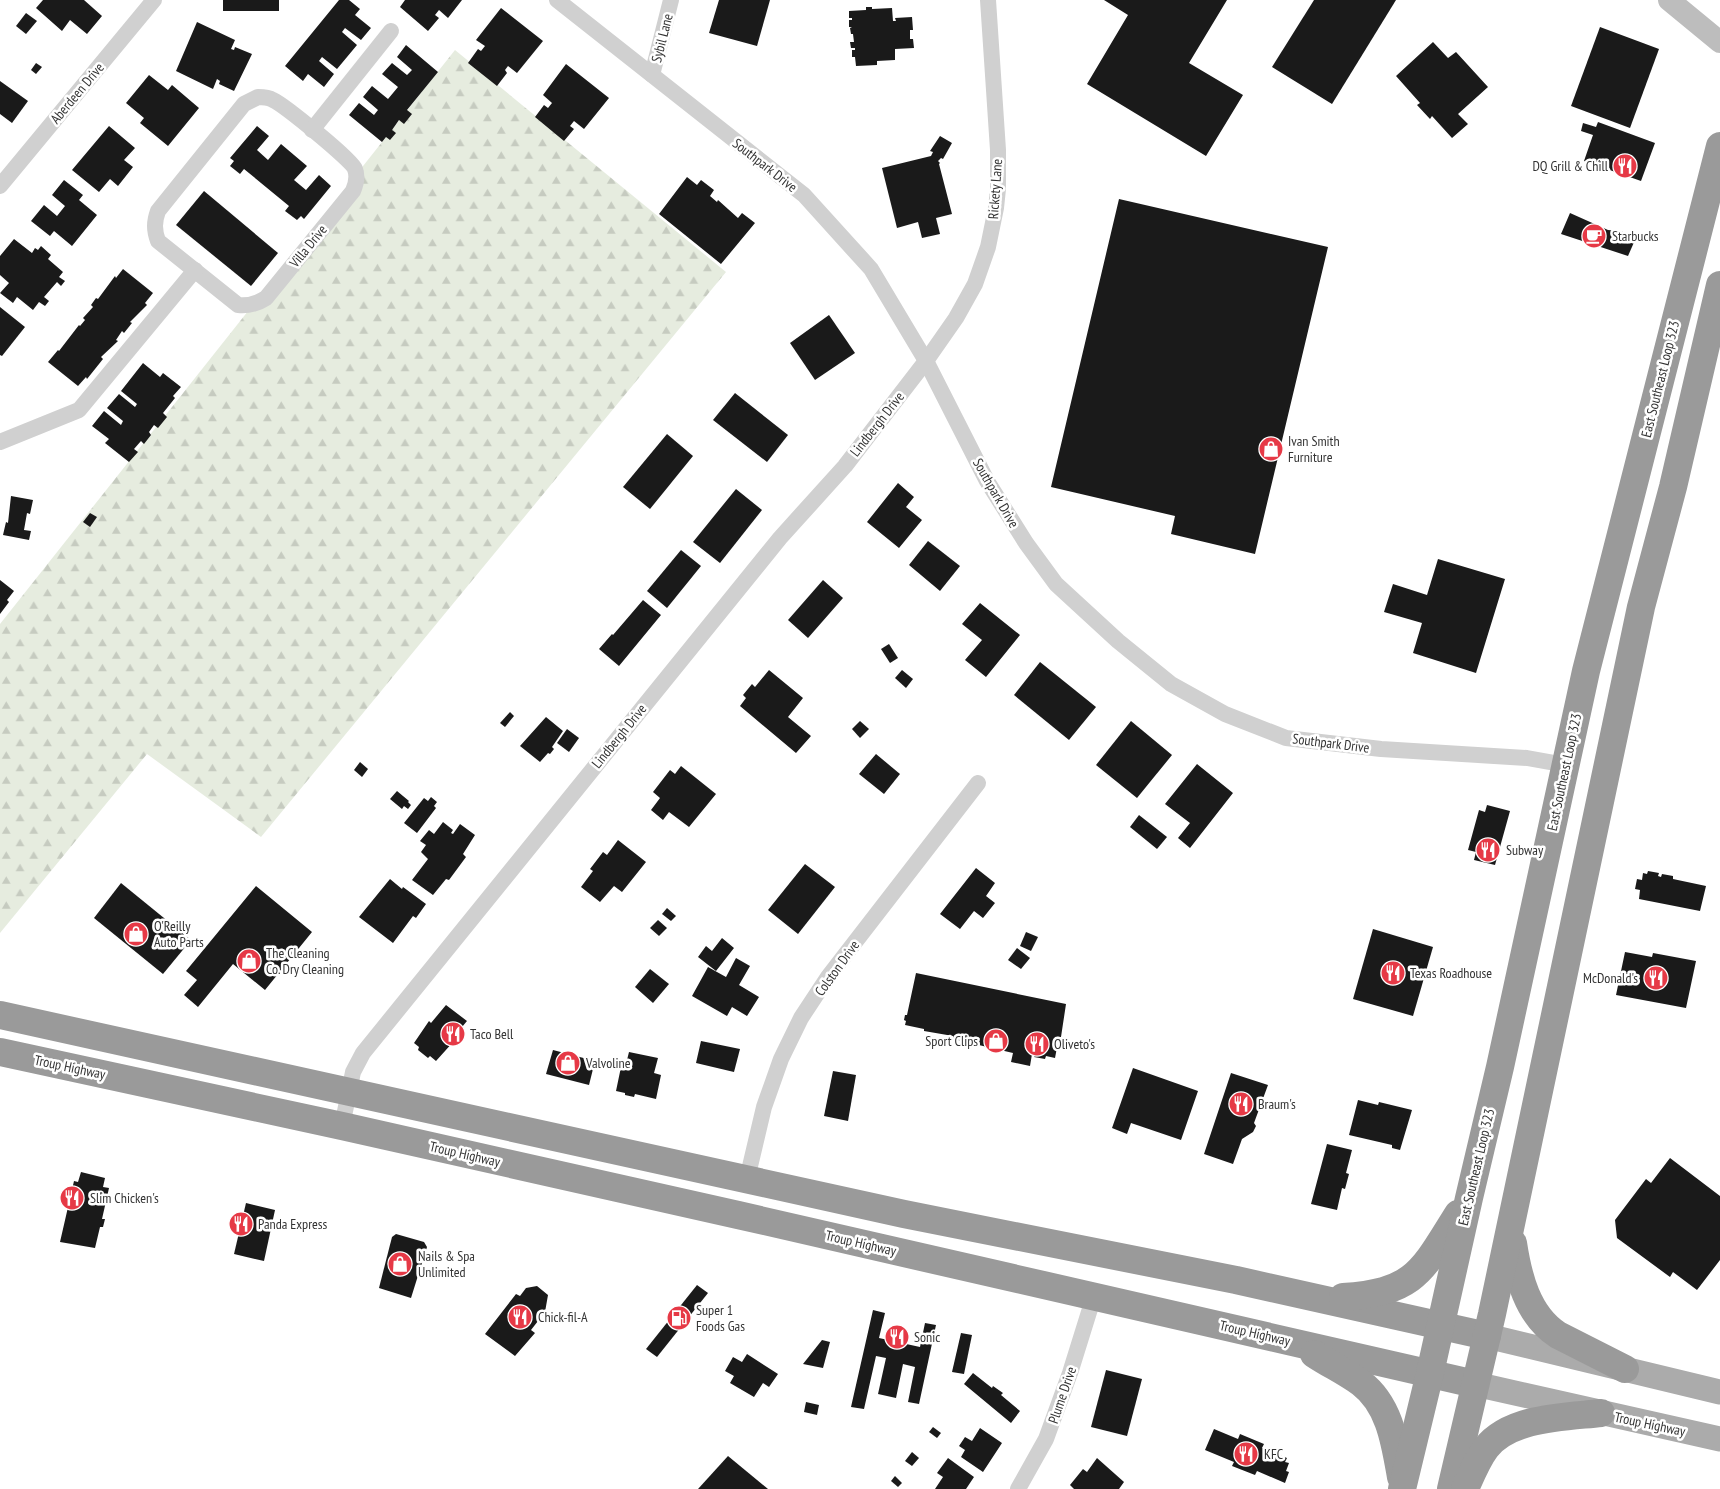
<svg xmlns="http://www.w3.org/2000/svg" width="1720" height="1489" font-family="'PT Sans Narrow',sans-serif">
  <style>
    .forest { fill: url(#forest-firs) }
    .building { fill: #1a1a1a }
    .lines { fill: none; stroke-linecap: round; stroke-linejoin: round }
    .street { stroke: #d0d0d0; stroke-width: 16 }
    .secondary { stroke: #bdbdbd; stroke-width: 22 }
    .primary { stroke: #ababab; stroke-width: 25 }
    .highway { stroke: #9a9a9a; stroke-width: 28 }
    .labels { text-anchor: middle; stroke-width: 5; stroke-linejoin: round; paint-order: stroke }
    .street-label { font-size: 14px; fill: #333; stroke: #fff }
    .poi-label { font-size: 14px; fill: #333; stroke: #fff; text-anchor: start }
  </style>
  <defs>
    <pattern id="forest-firs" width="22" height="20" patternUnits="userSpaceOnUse" patternTransform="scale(1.25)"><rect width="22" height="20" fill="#e6ecdf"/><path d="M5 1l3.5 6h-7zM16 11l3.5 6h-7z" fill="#c6cbc0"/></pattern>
  </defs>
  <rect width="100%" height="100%" fill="#fff"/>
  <polygon class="forest" points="455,50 726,272 261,837 147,754 0,933 0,624"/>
  <g class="building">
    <polygon points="43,0 84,0 102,16 87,34 70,20 62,31 36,8"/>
    <rect x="223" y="0" width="56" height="11"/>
    <polygon points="339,0 349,0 360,9 355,15 371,28 361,40 345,28 342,32 357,45 337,69 322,57 319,61 334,74 324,87 308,74 303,81 285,66"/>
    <polygon points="405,0 462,0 448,18 439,10 435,15 439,18 428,31 400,7"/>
    <polygon points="719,0 770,0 757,46 709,33"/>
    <polygon points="1104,0 1227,0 1189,63 1243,95 1206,156 1087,84 1128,15"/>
    <polygon points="1314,0 1396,0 1332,104 1272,67"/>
    <polygon points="866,7 872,7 872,9 892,8 893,21 896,21 895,18 912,17 913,30 910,30 910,39 913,39 914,48 895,49 895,60 877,61 877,65 856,66 855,57 852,57 852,50 855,50 855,48 851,48 850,42 854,42 853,34 851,34 850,28 852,27 849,27 849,20 852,20 852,18 849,18 849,11 866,10"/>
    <polygon points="501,8 543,41 517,73 508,66 505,70 507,73 497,86 468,63 478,49 481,51 485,46 476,40"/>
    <polygon points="26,13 37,21 26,34 16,26"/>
    <polygon points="197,22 235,40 231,49 234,50 235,47 252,54 234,91 219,84 220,81 217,79 213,89 176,71"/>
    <polygon points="1600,27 1659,49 1630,128 1571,106"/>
    <polygon points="1433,42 1448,58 1456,52 1488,87 1458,114 1468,124 1452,138 1432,116 1430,119 1417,105 1420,103 1396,76"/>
    <polygon points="406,45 438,72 407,110 412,114 404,124 399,120 392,130 396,133 390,140 386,137 382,142 349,115 359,103 374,115 378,110 363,97 372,86 388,99 398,87 382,74 392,63 407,75 412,70 397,57"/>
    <polygon points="36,63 42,67 36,74 31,70"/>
    <polygon points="566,64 609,98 584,129 574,121 570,126 574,129 564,141 535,117 544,105 548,108 552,103 543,95"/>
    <polygon points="149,75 168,90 172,85 199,108 168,146 140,123 144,118 126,103"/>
    <polygon points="0,81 28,101 12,123 0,114"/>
    <polygon points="1598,122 1655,143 1641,181 1584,161 1593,135 1581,131 1583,123 1596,127"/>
    <polygon points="109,126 135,148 124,160 133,167 118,186 110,179 99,192 72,170"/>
    <polygon points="257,126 269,136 257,150 268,160 281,144 307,166 294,180 306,190 319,175 331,186 304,219 301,216 297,220 285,211 289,206 244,169 240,174 230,166 234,161 230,158"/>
    <polygon points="940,136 952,143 943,159 941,158 938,161 940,163 939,164 952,214 936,218 940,234 922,238 918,222 897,228 882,168 931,156 933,152 930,151"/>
    <polygon points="687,177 697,185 701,180 714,190 710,196 717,202 718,200 738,218 742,213 755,223 721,264 659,214"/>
    <polygon points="64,180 83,195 79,200 97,215 72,246 54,231 50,236 31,221 44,205 57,216 65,206 52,195"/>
    <polygon points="204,191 278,253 251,286 176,225"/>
    <polygon points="1119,199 1328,247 1255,554 1171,534 1175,516 1051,487"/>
    <polygon points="1570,213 1608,230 1620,231 1623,232 1624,237 1635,240 1628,256 1561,234"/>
    <polygon points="14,239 32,253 35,248 38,250 41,246 51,255 48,259 63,272 59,277 65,281 61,286 57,282 44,297 49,301 45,306 39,302 33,310 17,297 13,303 0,293 9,283 0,275 0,256"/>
    <polygon points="123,269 153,293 145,303 147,305 130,322 132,323 124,333 122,331 116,340 118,341 101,357 103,359 87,379 86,377 78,386 48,362 58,350 59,351 79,325 80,326 85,320 83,318 93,307 91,305 96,298 98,299 115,276 116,278"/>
    <polygon points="0,307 25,327 2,356 0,355"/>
    <polygon points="829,315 855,353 815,380 790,343"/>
    <polygon points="143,363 160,377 163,373 181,387 173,396 175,398 163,413 167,417 158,428 154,425 149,432 151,435 144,444 141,441 134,449 138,452 129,462 105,443 109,439 92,426 104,411 121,425 123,421 107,408 119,394 135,407 137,404 121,391"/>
    <polygon points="735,393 788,435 767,462 713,420"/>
    <polygon points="667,434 693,456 650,509 623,487"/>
    <polygon points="898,483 914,497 906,507 922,520 899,548 867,522"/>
    <polygon points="736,489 762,510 720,563 693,542"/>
    <polygon points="11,496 33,500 30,514 27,513 24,530 31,531 29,540 3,535 6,522 8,523"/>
    <polygon points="90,513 97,517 90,527 83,522"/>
    <polygon points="928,541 960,566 940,591 909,565"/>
    <polygon points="681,550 701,566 667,608 647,591"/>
    <polygon points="1438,559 1505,579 1476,673 1413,653 1422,623 1384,612 1393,584 1427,595"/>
    <polygon points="0,580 14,591 7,600 9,602 0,614"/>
    <polygon points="823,580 843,598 808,638 788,620"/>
    <polygon points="643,600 661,615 619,666 599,649 612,634 613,635"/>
    <polygon points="980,603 1020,635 986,677 965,660 982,640 962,624"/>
    <polygon points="889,644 898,658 890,663 881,649"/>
    <polygon points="1040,662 1096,707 1069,740 1014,695"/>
    <polygon points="769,670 803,698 788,717 811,736 796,753 740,706 746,698 743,695 752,684 755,687"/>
    <polygon points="902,670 913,679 906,688 895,678"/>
    <polygon points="510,712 514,716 505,727 500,723"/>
    <polygon points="546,717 563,731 552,747 554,749 550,754 548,753 540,762 520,746"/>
    <polygon points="860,721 869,729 860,738 852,729"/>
    <polygon points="1131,721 1172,755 1137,798 1096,765"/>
    <polygon points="567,729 579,738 569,752 557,743"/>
    <polygon points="876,754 900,774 884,794 859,774"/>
    <polygon points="360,762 368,769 362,777 354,770"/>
    <polygon points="1197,764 1233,793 1190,848 1178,838 1190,823 1165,804"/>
    <polygon points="681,766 716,794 689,827 669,812 663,820 651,810 660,798 653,792 670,770 675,774"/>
    <polygon points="397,791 409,801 408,802 411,805 408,809 404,806 402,809 390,799"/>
    <polygon points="431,797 437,802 434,806 436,808 417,833 404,823 424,798 428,801"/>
    <polygon points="1487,805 1510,811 1495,865 1474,860 1476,852 1468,850 1479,810 1485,812"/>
    <polygon points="1139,815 1167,837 1157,849 1130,827"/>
    <polygon points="443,822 453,830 451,833 453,834 460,824 475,835 463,854 466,857 449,880 446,879 433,895 412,880 428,859 421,852 426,845 420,841 429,830 434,834"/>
    <polygon points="618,840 646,862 622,892 614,886 600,902 581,887 593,871 590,869 603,852 607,855"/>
    <polygon points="805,864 835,887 798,934 768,910"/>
    <polygon points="976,868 995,883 986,896 995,903 983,918 974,911 960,929 940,914"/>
    <polygon points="1648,871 1659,873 1658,876 1661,877 1662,874 1673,876 1673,879 1706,886 1700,911 1639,899 1640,890 1635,889 1637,879 1642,880 1643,873 1647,874"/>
    <polygon points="390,879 402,889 403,887 426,904 416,918 413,916 393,943 359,917"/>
    <polygon points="121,883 191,940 163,974 94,918"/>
    <polygon points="256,886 312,932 265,990 233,964 198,1007 184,995 197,980 186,971"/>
    <polygon points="667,908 676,916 671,921 662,914"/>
    <polygon points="658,920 667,928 659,936 650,928"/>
    <polygon points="1373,929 1433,947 1413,1016 1353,999"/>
    <polygon points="1026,932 1038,937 1031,951 1020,946"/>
    <polygon points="722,938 734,948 716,971 698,957 706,946 712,951"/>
    <polygon points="1017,948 1030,958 1021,969 1008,960"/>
    <polygon points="1625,952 1652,957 1653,953 1696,961 1686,1008 1616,995"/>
    <polygon points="736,958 750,966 739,985 759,997 747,1016 732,1007 727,1016 692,996 708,967 726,977"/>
    <polygon points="650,969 669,984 653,1003 635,987"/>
    <polygon points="916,973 1066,1004 1061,1037 1059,1037 1055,1058 1046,1056 1045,1059 1034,1057 1035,1055 1032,1054 1030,1066 1011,1062 1013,1053 953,1039 953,1036 924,1031 924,1029 905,1025 906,1021 904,1020 905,1015 907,1015"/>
    <polygon points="446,1005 467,1021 452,1039 454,1041 436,1061 430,1056 428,1058 418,1050 419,1047 414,1043 429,1021 431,1023"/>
    <polygon points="701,1041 740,1049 734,1072 696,1063"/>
    <polygon points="553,1050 595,1061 589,1085 546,1074"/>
    <polygon points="629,1052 658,1058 654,1073 661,1075 656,1099 635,1094 634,1097 625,1095 625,1093 616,1091 621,1067 625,1068"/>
    <polygon points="1133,1068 1198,1091 1181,1140 1131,1123 1127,1134 1112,1128"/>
    <polygon points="833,1071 856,1075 848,1121 824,1116"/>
    <polygon points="1231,1073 1268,1085 1254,1123 1256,1126 1253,1132 1242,1139 1233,1164 1204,1154"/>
    <polygon points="1358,1100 1378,1105 1379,1102 1412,1110 1400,1150 1392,1148 1392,1145 1349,1135"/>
    <polygon points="1327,1144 1352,1150 1346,1173 1349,1174 1345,1189 1342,1188 1337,1210 1311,1204"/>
    <polygon points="1670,1158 1720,1196 1720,1260 1697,1290 1673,1272 1670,1277 1617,1238 1615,1220 1646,1179 1651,1183"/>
    <polygon points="81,1172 105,1178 103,1187 109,1188 102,1219 105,1219 103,1227 100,1227 95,1248 60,1242 74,1181 78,1182"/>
    <polygon points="246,1203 275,1210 264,1261 234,1254"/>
    <polygon points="396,1234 424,1242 427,1247 411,1298 379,1288 392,1237"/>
    <polygon points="697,1285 708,1293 657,1357 646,1349"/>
    <polygon points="537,1286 548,1295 545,1312 531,1330 535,1333 515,1356 485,1334 516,1294 520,1296 526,1288"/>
    <polygon points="873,1310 885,1313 879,1338 920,1347 925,1323 936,1325 919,1404 908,1402 915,1367 903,1364 896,1398 878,1394 886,1358 876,1356 864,1409 851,1407"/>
    <polygon points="961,1333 972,1335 964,1374 952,1372"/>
    <polygon points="822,1340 830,1342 823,1368 803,1364"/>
    <polygon points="747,1354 778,1374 769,1387 763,1383 754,1397 730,1383 734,1376 725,1371 733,1357 742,1362"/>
    <polygon points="1106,1370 1142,1379 1127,1436 1091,1427"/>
    <polygon points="973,1373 992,1388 993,1386 1003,1393 1001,1395 1020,1411 1011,1423 964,1384"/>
    <polygon points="806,1402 819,1405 817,1415 804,1412"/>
    <polygon points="933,1427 941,1433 937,1438 929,1432"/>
    <polygon points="980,1428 1002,1443 983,1472 961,1457 965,1450 959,1446 965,1437 972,1441"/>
    <polygon points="1214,1429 1238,1439 1240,1434 1264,1444 1262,1448 1287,1458 1285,1462 1289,1463 1286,1471 1289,1472 1285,1483 1257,1471 1255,1475 1232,1466 1234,1462 1205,1450"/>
    <polygon points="912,1452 919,1458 912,1466 905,1461"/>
    <polygon points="728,1456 768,1489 698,1489"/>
    <polygon points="948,1458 974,1477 966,1489 935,1489 943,1477 937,1473"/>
    <polygon points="1097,1458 1124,1482 1119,1489 1074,1489 1070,1485 1083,1469 1087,1472"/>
    <polygon points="895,1476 902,1483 898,1487 891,1481"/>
  </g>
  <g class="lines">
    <g class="street">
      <polyline points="557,0 804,195 871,269 926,361 987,481 1026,543 1056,584 1118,641 1171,684 1225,714 1286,738 1381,749 1527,758 1566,765"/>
      <polyline points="652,75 671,0"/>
      <path d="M258,97C263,97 268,97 273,100C284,105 352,160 355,169C358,177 356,184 353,191L266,298C257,304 249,306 238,305L158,241C154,230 154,222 158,211L244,104Z"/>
      <polyline points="312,130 391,31"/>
      <polyline points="0,186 154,0"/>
      <polyline points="0,442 79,410 195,270"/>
      <polyline points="342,1126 353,1072 363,1053 780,538 845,466 926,361 956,318 975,284 988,247 996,208 998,189 998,150 988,0"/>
      <polyline points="747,1179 764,1107 781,1059 801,1018 828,977 978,783"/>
      <polyline points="1018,1489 1046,1439 1070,1373 1094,1296"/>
    </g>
    <polyline class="secondary" points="1669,0 1720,42"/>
    <g class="primary">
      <polyline points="1487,1336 1720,1392"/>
      <polyline points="1475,1384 1720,1439"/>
    </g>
    <g class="highway">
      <polyline points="0,1015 904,1214 1236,1280 1487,1336"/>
      <polyline points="0,1052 342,1126 738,1215 1475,1384"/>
      <path d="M1513,1243C1518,1276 1527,1315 1558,1335L1625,1369"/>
      <path d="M1343,1297C1416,1292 1422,1271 1458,1214"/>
      <path d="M1314,1354C1329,1364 1346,1372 1361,1383C1390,1405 1395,1443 1401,1477"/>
      <polyline points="1402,1489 1430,1373 1469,1198 1500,1067 1586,671 1720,146"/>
      <polyline points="1451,1489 1492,1314 1641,607 1673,487 1720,285"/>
      <path d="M1465,1489C1471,1475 1477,1460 1486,1448C1510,1417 1565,1417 1601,1413"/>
    </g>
  </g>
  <defs>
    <symbol id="restaurant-disc" viewBox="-11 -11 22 22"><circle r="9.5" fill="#e63946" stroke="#fff"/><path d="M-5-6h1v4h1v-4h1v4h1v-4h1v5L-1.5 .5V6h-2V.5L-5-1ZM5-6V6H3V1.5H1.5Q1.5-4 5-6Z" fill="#fff"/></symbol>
    <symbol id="cafe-disc" viewBox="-11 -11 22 22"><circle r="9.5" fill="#e63946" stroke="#fff"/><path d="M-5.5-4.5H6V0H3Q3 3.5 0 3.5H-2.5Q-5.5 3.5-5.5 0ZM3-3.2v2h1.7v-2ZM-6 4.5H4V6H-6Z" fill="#fff"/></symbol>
    <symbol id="shop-disc" viewBox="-11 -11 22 22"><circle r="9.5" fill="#e63946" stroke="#fff"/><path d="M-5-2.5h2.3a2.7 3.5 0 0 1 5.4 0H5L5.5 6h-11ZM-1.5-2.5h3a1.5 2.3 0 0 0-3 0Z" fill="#fff"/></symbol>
    <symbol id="fuel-disc" viewBox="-11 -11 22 22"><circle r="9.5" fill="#e63946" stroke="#fff"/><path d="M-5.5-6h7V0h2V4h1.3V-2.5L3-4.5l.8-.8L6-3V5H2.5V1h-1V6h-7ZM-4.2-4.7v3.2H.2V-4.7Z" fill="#fff"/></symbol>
  </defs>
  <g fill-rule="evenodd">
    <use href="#restaurant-disc" x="1611" y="152" width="28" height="28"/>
    <use href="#cafe-disc" x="1580" y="222" width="28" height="28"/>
    <use href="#shop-disc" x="1257" y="435" width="28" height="28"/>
    <use href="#restaurant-disc" x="1474" y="836" width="28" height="28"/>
    <use href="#shop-disc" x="122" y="920" width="28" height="28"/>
    <use href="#shop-disc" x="235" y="947" width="28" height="28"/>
    <use href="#restaurant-disc" x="1379" y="959" width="28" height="28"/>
    <use href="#restaurant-disc" x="1642" y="964" width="28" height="28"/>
    <use href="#restaurant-disc" x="439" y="1020" width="28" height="28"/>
    <use href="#shop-disc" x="982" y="1027" width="28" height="28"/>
    <use href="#restaurant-disc" x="1023" y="1030" width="28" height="28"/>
    <use href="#shop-disc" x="554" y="1049" width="28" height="28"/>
    <use href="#restaurant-disc" x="1227" y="1090" width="28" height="28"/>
    <use href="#restaurant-disc" x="58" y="1184" width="28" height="28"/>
    <use href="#restaurant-disc" x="227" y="1210" width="28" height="28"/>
    <use href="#shop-disc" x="386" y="1250" width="28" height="28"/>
    <use href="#restaurant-disc" x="506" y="1303" width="28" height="28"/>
    <use href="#fuel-disc" x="665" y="1304" width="28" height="28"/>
    <use href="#restaurant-disc" x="883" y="1323" width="28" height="28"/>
    <use href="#restaurant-disc" x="1232" y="1440" width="28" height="28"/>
  </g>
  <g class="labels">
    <g class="street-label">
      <text transform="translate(662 38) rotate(-76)" y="5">Sybil Lane</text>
      <text transform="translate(77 93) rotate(-50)" y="5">Aberdeen Drive</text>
      <text transform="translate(765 165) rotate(38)" y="5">Southpark Drive</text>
      <text transform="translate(995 189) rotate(-86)" y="5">Rickety Lane</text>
      <text transform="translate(308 246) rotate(-51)" y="5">Villa Drive</text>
      <text transform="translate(1660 379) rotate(-76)" y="5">East Southeast Loop 323</text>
      <text transform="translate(877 424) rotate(-52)" y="5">Lindbergh Drive</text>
      <text transform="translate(996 493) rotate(60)" y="5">Southpark Drive</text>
      <text transform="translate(619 736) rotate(-51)" y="5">Lindbergh Drive</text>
      <text transform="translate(1331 743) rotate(7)" y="5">Southpark Drive</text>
      <text transform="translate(1564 772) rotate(-78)" y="5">East Southeast Loop 323</text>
      <text transform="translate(837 968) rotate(-54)" y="5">Colston Drive</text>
      <text transform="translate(70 1067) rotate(12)" y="5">Troup Highway</text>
      <text transform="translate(465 1154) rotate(13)" y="5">Troup Highway</text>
      <text transform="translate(1476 1167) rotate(-77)" y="5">East Southeast Loop 323</text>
      <text transform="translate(861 1243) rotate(13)" y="5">Troup Highway</text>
      <text transform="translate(1255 1333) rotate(13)" y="5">Troup Highway</text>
      <text transform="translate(1062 1395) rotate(-71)" y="5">Plume Drive</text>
      <text transform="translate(1650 1424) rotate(12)" y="5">Troup Highway</text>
    </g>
    <g class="poi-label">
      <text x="1608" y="171" text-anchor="end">DQ Grill &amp; Chill</text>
      <text x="1612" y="241">Starbucks</text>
      <text x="1288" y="446">Ivan Smith<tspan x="1288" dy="16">Furniture</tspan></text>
      <text x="1506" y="855">Subway</text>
      <text x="154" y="931">O'Reilly<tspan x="154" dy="16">Auto Parts</tspan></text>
      <text x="266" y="958">The Cleaning<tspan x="266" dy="16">Co. Dry Cleaning</tspan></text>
      <text x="1410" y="978">Texas Roadhouse</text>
      <text x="1638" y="983" text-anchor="end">McDonald's</text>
      <text x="470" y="1039">Taco Bell</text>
      <text x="978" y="1046" text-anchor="end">Sport Clips</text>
      <text x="1054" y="1049">Oliveto's</text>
      <text x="586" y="1068">Valvoline</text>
      <text x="1258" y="1109">Braum's</text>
      <text x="90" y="1203">Slim Chicken's</text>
      <text x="258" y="1229">Panda Express</text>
      <text x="418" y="1261">Nails &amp; Spa<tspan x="418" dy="16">Unlimited</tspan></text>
      <text x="696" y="1315">Super 1<tspan x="696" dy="16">Foods Gas</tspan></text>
      <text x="538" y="1322">Chick-fil-A</text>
      <text x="914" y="1342">Sonic</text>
      <text x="1264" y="1459">KFC</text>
    </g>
  </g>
</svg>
